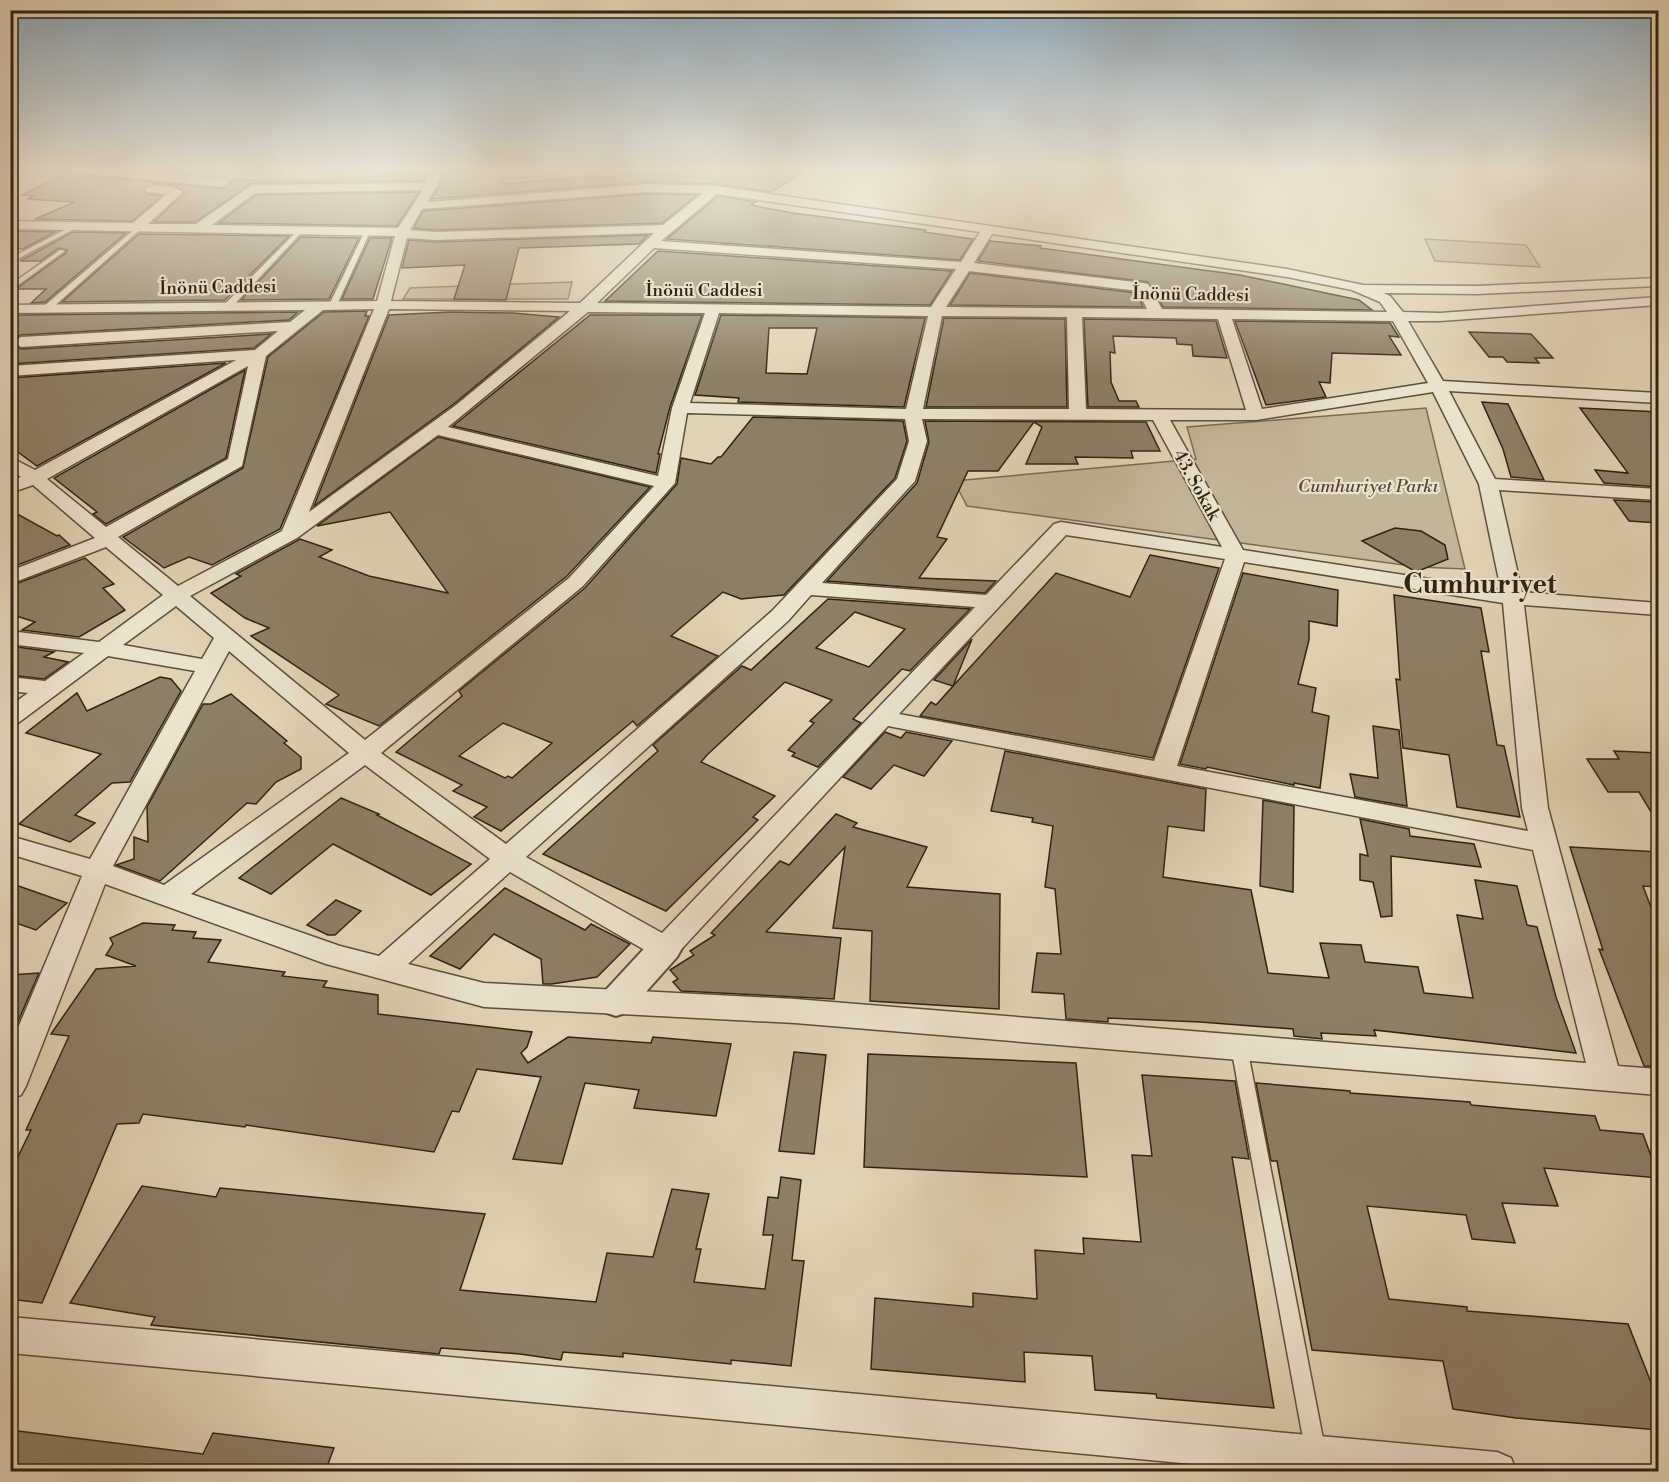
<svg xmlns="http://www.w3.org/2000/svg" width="1669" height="1482" font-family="'Libre Bodoni',serif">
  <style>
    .green { fill: #c3b698; stroke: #7a6c55; stroke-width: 1.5 }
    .building { fill: #8c7f66; stroke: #302312; stroke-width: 1.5; fill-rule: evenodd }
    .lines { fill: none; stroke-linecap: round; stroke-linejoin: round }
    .service-casing { stroke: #5c4f3a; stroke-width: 3 }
    .minor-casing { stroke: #5c4f3a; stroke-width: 3 }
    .tertiary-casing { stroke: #5c4f3a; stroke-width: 4 }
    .service { fill: #ece3ce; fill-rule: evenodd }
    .minor { fill: #ece3ce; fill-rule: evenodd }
    .tertiary { fill: #ece3ce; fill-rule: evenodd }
    .labels { text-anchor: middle; stroke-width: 4.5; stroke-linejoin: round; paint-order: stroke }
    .far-street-label { font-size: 18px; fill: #302312; stroke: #ece3ce }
    .far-park-label { font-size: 18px; font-style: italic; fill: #554834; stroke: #ece3ce }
    .district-label { font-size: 27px; font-weight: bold; fill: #302312; stroke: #ece3ce }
  </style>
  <rect width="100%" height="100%" fill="#e1d4b4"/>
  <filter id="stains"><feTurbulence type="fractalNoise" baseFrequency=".00333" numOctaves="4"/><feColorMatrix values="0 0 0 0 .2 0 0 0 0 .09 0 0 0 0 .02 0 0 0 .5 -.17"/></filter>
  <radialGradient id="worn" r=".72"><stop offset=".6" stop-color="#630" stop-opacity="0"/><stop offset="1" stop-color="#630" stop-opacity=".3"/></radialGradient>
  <g class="green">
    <polygon points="1425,239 1526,245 1540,267 1435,261"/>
    <polygon points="572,282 568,299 403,299 410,288"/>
    <polygon points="1426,408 1465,569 1419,567 967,506 954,481 1196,459 1187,427"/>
  </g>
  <g class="building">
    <polygon points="75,169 78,174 83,175 223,189 235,180 320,180 331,171 428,169 424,181 252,183 195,222 154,222 185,192 176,186 159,183 143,188 147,194 162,196 132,221 35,219 75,202 27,199 34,196 22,195"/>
    <polygon points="445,169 488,169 487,172 508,172 502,180 502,183 507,184 687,171 687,169 807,169 772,192 715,184 649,182 431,199 439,187"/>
    <polygon points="419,192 397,226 219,223 256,195"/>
    <polygon points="649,194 697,195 662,223 436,230 414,228 423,211"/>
    <polygon points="718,196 756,202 751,205 792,213 926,230 924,232 973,239 960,260 667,239"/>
    <polygon points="10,231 55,232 23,249 10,248"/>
    <polygon points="73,232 126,233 45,302 31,303 46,289 16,289 66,253 67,250 59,248 40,261 20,261"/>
    <polygon points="139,234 289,236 225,300 62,302"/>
    <polygon points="648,235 639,244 519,248 506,300 454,299 465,265 402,268 409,240 436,242"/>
    <polygon points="301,237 359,238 329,299 241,300"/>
    <polygon points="370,238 392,238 373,299 342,299"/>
    <polygon points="990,241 1041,246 1040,248 1240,275 1359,300 1372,310 1163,307 1148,282 978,261"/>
    <polygon points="658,251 952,271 930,305 605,301"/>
    <polygon points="970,273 1137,293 1143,307 950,305"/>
    <polygon points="367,311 365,316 369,316 280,529 212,565 189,557 164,568 123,537 243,468 268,357 324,312"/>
    <polygon points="298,312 289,320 21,335 11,341 21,349 271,334 254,348 10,364 10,321 17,315"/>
    <polygon points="450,312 513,313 559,317 455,403 314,506 389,315"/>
    <polygon points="590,315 702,315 670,407 658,454 660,454 656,473 453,426"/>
    <path d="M721,315L925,318L904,407L738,402L739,398L695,395ZM769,328H817L807,374L766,373Z"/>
    <polygon points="944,318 1065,319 1067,407 926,407"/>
    <polygon points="1084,319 1216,321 1227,358 1193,356 1192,345 1177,344 1176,338 1113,336 1115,353 1110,352 1111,382 1119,401 1136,401 1139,407 1088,407"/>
    <polygon points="1235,321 1390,323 1399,337 1389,336 1401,355 1332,353 1330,383 1319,382 1326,397 1266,405"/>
    <polygon points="1469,332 1531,334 1553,358 1535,358 1539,363 1507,362 1503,357 1489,357"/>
    <polygon points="226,363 37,466 10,446 10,378"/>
    <polygon points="245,370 226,458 106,524 93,514 97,512 54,478"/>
    <polygon points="1482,402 1508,404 1544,480 1511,477 1503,449"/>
    <polygon points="1580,408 1659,412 1659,487 1604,483 1595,470 1628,473"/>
    <path d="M753,417L903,421L907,441L895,478L784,595L741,599L723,592L671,636L718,656L637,726L633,721L501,831L474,817L487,807L453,791L462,785L396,752L462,696L459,691L585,588L677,484L681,458L711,464L718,457H721ZM503,723L552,743L512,778L508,776L505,778L459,756Z"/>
    <polygon points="925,421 1146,422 1160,451 1131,451 1133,458 1075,457 1078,464 1026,464 1042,427 1034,422 998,471 968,471 937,537 947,539 919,578 996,581 985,593 827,581 917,483 929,442"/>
    <polygon points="438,437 650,487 567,576 379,726 326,704 339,695 251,636 269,628 245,618 211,593 241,576 236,574 300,539 332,550 319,557 369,576 448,593 390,512 317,526"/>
    <polygon points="1614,500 1659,502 1659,523 1629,521"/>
    <polygon points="10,510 57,536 59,535 70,545 10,568"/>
    <polygon points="1395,528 1421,531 1445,545 1448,559 1416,572 1362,541"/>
    <polygon points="1150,555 1219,568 1153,758 920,716 931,702 936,705 953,686 934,680 972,639 953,686 1056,573 1130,597"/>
    <polygon points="85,558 114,584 103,588 125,610 79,637 22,630 35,622 10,614 10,586"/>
    <polygon points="1243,573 1338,590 1337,626 1309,621 1309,640 1298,684 1316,688 1312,712 1329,716 1320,788 1294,783 1294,785 1207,767 1206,769 1180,764"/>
    <polygon points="1394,595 1481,608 1489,652 1481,651 1497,745 1504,746 1520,817 1457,807 1449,755 1403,748 1396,679 1400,680"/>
    <path d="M828,599L970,609L910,671L902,669L853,719L861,723L818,767L792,756L795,753L788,750L814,723L810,721L832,700L785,682L707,755L701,762L775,796L753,817L758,820L666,911L543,854L658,751L653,745L742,666L751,670ZM855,612L905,629L869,667L816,648Z"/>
    <polygon points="10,646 54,652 44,657 68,662 44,679 10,675"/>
    <polygon points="160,677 171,679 181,691 130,782 112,783 75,815 95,823 70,842 19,824 101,754 26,733 77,693 87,711"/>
    <polygon points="231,694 287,741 284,743 301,757 301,769 276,782 256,804 247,803 160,881 116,865 134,859 134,837 148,842 147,807 203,704 211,704"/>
    <polygon points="1373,726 1399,730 1407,806 1355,797 1350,774 1378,778"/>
    <polygon points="885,732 901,738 906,732 952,741 924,776 894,765 871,789 843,777"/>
    <polygon points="1005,751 1206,789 1204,831 1168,826 1163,877 1251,890 1268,973 1329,978 1320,943 1361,945 1365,962 1418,967 1424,993 1473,998 1457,915 1483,919 1475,880 1517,886 1527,925 1537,927 1556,997 1576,1053 1374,1030 1376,1036 1321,1033 1322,1039 1294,1036 1293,1029 1200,1022 1108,1018 1108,1022 1066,1019 1064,994 1032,992 1037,953 1061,954 1055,889 1045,887 1053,826 1032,822 1033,818 991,811"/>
    <polygon points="1614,751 1659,753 1659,825 1639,792 1608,792 1587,759 1619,759"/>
    <polygon points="341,798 379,814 377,815 471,864 431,895 333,844 271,894 239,878"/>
    <polygon points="1263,800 1294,806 1293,892 1260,886"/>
    <polygon points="836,814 857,823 853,827 927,847 907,887 1000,894 999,1009 870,1001 872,931 833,928 845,847 766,932 841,938 834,999 681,991 673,982 678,979 670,970 694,955 690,951 715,935 711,933 780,861 789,865"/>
    <polygon points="1360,819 1409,829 1410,836 1474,844 1481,867 1391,856 1392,916 1381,917 1373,882 1360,880 1360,854 1368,856"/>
    <polygon points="1570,847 1659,852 1659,887 1643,886 1659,929 1659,1067 1644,1066 1599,949 1603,950"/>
    <polygon points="10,883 67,903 36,930 10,921"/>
    <polygon points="505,888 585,930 591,924 630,944 597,977 552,984 543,984 541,959 494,934 460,969 430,956"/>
    <polygon points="336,900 361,911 335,935 328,935 307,925"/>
    <polygon points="143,923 175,925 172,930 196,932 193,938 221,940 208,962 285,972 282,976 327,981 323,987 378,995 378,1014 532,1032 527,1047 521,1053 528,1063 568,1037 651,1043 653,1037 731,1044 716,1116 634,1108 639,1090 585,1083 562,1164 513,1159 541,1077 477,1069 459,1112 452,1111 434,1152 246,1125 245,1127 143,1114 139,1123 117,1124 42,1303 10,1299 10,1173 31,1130 26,1130 69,1036 51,1034 96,969 136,966 106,955 113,944 110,938"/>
    <polygon points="39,973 10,1040 10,975"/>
    <polygon points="794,1052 826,1055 814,1154 779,1151"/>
    <polygon points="868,1054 1076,1063 1087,1177 864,1167"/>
    <polygon points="1142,1075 1235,1081 1249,1159 1232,1157 1274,1408 1157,1398 1156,1394 1095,1390 1092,1356 1024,1352 1025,1382 871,1369 875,1298 973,1307 973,1293 1037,1299 1035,1250 1084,1254 1083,1238 1141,1242 1132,1155 1152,1156"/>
    <polygon points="1256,1083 1350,1091 1350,1093 1470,1102 1471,1105 1595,1116 1600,1130 1643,1134 1659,1178 1544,1168 1558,1206 1502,1203 1515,1243 1472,1239 1466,1215 1367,1206 1389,1299 1467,1307 1467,1311 1628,1324 1659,1403 1659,1430 1516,1418 1453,1409 1443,1361 1312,1350 1277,1161 1271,1161"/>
    <polygon points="781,1177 801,1180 792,1260 804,1261 791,1366 731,1360 731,1364 623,1353 623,1357 563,1352 561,1360 520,1354 441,1348 439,1354 151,1325 155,1317 70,1303 142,1186 216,1197 220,1188 485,1214 460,1290 596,1302 607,1253 653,1257 672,1189 709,1194 696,1249 701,1249 694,1282 765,1289 773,1235 763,1235 768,1197 778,1198"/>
    <polygon points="10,1430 203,1454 213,1433 334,1448 325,1472 10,1472"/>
  </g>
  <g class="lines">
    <defs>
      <g id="service">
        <polygon points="239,169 246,169 225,184 221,184 221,182"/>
        <polygon points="629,169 654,169 507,182 504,180"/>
        <polygon points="76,224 79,226 78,227 10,263 10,258"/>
        <polygon points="137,227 142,228 50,310 44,310 44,306"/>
        <polygon points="297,231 302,232 231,308 225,308 225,304"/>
        <polygon points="365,231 370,232 337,305 330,307 329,305"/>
        <polygon points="60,250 65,251 10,291 10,285"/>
        <polygon points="1239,1041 1244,1043 1247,1047 1325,1449 1322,1456 1315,1459 1308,1456 1305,1449 1231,1047 1234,1043"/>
      </g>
      <g id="minor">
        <polygon points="78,169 109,169 223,179 229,183 223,187 83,173 79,172"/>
        <path d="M431,169H443L437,186L427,202L649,184L715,186L1287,269L1363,285L1477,286L1658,278V286L1477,294L1383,293L1390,296L1403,312L1440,313L1658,297V305L1440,321H1408L1443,381L1658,393V403L1449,391L1495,479L1658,489V500L1499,490L1522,592L1658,603V615L1524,605L1548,808L1618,1066L1658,1069V1095L795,1023L484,1007L326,964L105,884L26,1086L21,1095L10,1099V1047L82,876L10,854V836L90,859L195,671L108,656L18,723L10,725V706L28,693L10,691V677L45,681L84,653L10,644V631L99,642L163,595L106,547L10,584V571L95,538L33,485L10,493V481L21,477L10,470V457L35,470L236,360L10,376V366L255,350L278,331L21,347L13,342L21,337L290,322L305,310L10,313V305L377,301L395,236L10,229V221L133,223L167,194L147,192L145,189C153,183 176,186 183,192L148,224H196L252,185L426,183ZM423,190L398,228L212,225L255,193ZM649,192L703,193L663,225L436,232L410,230L422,209ZM717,194L980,232L961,262L661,241ZM654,233L580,303L391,301L407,238L436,240ZM992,234L1287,277L1352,290L1380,302L1387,312L1162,309L1148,284L1143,283L974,263ZM654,248L956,269L931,307L597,303ZM969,271L1138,291L1147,309L946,307ZM374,309L282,531L178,586L118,537L242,466L266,356L323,310ZM389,309L570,311L456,405L309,512ZM588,312L705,313L672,408L658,476L448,427ZM719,313L928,316L906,409L690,403ZM942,316L1067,317L1069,409H923ZM1082,317L1218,319L1246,410L1086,409ZM1232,319L1393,321L1428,383L1262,409ZM248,366L228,459L106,527L47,479ZM1433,392L1479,484L1501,590L1243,550L1170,420H1256ZM687,413L905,419L909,441L897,479L772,611L506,844L381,753L583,586L675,483ZM922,419L1153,420L1222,547L1061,522L1054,524L986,595L822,583L915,481L927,441ZM438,435L654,486L569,578L365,740L190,596L297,538ZM1066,535L1225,559L1154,761L899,714ZM1244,562L1503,603L1522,808L1528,831L1177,766ZM811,595L975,607L662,933L526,857L788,621ZM176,606L214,638L202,659L123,645ZM229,651L349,753L164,885L113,866ZM888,726L1533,850L1586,1063L795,999L484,983L408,964L510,872L655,956L665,959L675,956ZM365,765L490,859L379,956L340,946L191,894Z"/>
        <polygon points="10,1317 1497,1452 1511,1458 1517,1472 1278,1472 10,1353"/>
      </g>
      <polygon id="tertiary" points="665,935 677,939 682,948 677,957 628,1012 616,1016 604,1012 598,1002 604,992 653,939"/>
    </defs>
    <use href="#service" class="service-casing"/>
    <use href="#minor" class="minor-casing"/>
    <use href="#tertiary" class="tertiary-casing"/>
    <use href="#service" class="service"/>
    <use href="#minor" class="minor"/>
    <use href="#tertiary" class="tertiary"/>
  </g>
  <linearGradient id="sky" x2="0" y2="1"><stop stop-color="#8da9bd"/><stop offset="0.45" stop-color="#f2ecdd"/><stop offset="1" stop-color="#f2ecdd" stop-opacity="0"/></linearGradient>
  <rect width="1669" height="376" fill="url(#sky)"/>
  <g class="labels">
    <g class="far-street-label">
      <text transform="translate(218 287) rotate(-1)" y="6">İnönü Caddesi</text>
      <text x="704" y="296">İnönü Caddesi</text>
      <text transform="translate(1191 294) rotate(1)" y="6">İnönü Caddesi</text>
      <text transform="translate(1197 485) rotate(61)" y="6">43. Sokak</text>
    </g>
    <g class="far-park-label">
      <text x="1368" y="492">Cumhuriyet Parkı</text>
    </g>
    <g class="district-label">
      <text x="1480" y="593">Cumhuriyet</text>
    </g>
  </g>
  <rect width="1669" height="1482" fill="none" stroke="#e1d4b4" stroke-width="36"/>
  <rect x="12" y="12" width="1645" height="1458" fill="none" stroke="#302312" stroke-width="3"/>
  <rect x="18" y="18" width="1633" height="1446" fill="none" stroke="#302312" stroke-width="1.5"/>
  <rect width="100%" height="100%" filter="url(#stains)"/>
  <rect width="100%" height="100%" fill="url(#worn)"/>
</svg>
